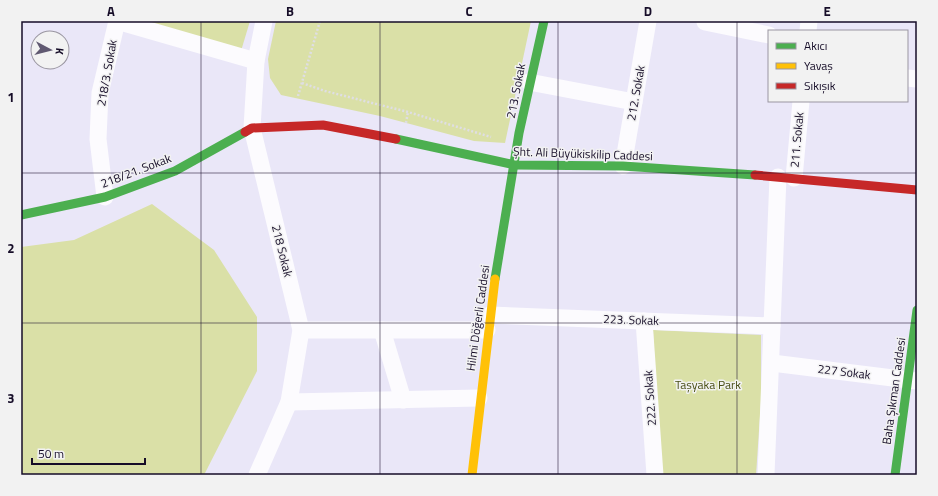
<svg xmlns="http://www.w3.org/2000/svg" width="938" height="496" font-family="'Titillium Web',sans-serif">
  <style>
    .green { fill: #dae0a7 }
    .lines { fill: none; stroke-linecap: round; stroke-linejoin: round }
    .path { stroke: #dfdee3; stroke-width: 2.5; stroke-dasharray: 2 2; stroke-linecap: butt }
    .street { stroke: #fcfbfe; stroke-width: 17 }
    .fast { stroke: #4caf50; stroke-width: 9 }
    .slow { stroke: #ffc107; stroke-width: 9 }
    .jam { stroke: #c62828; stroke-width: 9 }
    .grid { fill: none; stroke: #160d28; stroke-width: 1; stroke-opacity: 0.55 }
    .labels { text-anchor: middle; stroke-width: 3; stroke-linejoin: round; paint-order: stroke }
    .street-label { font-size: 12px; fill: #160d28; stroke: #f2f2f2 }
    .park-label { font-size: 12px; fill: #484e15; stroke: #f2f2f2 }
    .neatline { fill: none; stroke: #160d28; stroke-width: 1.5 }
    .grid-label { font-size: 13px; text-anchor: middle; font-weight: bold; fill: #160d28 }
  </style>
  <rect width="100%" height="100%" fill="#eae7f8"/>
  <g class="green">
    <polygon points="139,21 250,21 241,51"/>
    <polygon points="276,21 531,21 505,143 474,141 380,116 281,95 270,78 268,59"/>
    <polygon points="152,204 214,250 257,317 257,371 204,475 21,475 21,247 74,240"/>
    <polygon points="653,330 761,335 761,401 756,475 660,475"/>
  </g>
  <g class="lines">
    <g class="path">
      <polyline points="302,83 325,91 408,112 491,137"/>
      <polyline points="298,96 320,21"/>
      <polyline points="406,123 408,112"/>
    </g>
    <g class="street">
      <polyline points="117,21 256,61"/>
      <polyline points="705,22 769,35"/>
      <polyline points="808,31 809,21"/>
      <polyline points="907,78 917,79"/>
      <polyline points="529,82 634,102"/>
      <polyline points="623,166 648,21"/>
      <polyline points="794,178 801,101"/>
      <polyline points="105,197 98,139 100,93 117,21"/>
      <polyline points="490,315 772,326"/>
      <polyline points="644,321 655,475"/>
      <polyline points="301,330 487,330"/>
      <polyline points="382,330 403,400"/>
      <polyline points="772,363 917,381"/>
      <polyline points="289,402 479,398"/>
      <polyline points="257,475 289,402 301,330 252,128 256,61 264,21"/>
      <polyline points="766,475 778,177"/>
    </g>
    <g class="fast">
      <polyline points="396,139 515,165 623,166 755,175"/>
      <polyline points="21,215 105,197 175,171 245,132"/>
      <polyline points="495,279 519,133 544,21"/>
      <polyline points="895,475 917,310"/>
    </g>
    <polyline class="slow" points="472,475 495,279"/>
    <g class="jam">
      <polyline points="245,132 252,128 323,125 396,139"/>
      <polyline points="755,175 917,190"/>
    </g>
  </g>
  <path class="grid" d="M201,21V475M380,21V475M558,21V475M737,21V475M21,173H917M21,323H917"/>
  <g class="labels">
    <g class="street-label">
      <text transform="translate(107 73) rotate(-80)" y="4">218/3. Sokak</text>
      <text transform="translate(516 91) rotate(-79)" y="4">213. Sokak</text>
      <text transform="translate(636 93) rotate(-80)" y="4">212. Sokak</text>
      <text transform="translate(797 140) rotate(-85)" y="4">211. Sokak</text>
      <text transform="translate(583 154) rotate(2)" y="4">Şht. Ali Büyükiskilip Caddesi</text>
      <text transform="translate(136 171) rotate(-21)" y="4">218/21. Sokak</text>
      <text transform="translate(282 251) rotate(76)" y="4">218 Sokak</text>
      <text transform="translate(478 318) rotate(-82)" y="4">Hilmi Döğerli Caddesi</text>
      <text transform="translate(631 320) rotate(2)" y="4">223. Sokak</text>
      <text transform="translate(844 372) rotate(7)" y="4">227 Sokak</text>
      <text transform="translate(894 391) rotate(-82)" y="4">Baha Şıkman Caddesi</text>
      <text transform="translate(650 398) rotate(-94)" y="4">222. Sokak</text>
    </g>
    <g class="park-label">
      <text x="708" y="389">Taşyaka Park</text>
    </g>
  </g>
  <rect width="938" height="496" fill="none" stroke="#f2f2f2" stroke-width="44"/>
  <rect x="768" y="30" width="140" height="72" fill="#f2f2f2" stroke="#9a96a1"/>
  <rect x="776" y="43" width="20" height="6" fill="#4caf50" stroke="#9a96a1"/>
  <text x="804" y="50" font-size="12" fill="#160d28">Akıcı</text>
  <rect x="776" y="63" width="20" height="6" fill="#ffc107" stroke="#9a96a1"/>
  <text x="804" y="70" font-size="12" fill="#160d28">Yavaş</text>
  <rect x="776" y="83" width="20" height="6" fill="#c62828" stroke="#9a96a1"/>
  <text x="804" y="90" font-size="12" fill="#160d28">Sıkışık</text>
  <g transform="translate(50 50) rotate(97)"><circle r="19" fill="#f2f2f2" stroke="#9a96a1"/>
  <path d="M0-3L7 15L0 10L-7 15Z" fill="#605971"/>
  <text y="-6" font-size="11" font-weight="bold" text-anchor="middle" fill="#160d28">K</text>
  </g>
  <path d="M32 458v6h113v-6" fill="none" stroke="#160d28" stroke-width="2"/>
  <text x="38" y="458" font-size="12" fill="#160d28" stroke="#f2f2f2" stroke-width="3" paint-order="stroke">50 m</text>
  <rect x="22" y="22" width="894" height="452" class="neatline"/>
  <g class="grid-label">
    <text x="111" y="16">A</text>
    <text x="290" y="16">B</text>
    <text x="469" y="16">C</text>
    <text x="648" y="16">D</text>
    <text x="827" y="16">E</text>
    <text x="11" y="102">1</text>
    <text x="11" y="253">2</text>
    <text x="11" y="403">3</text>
  </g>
</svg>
